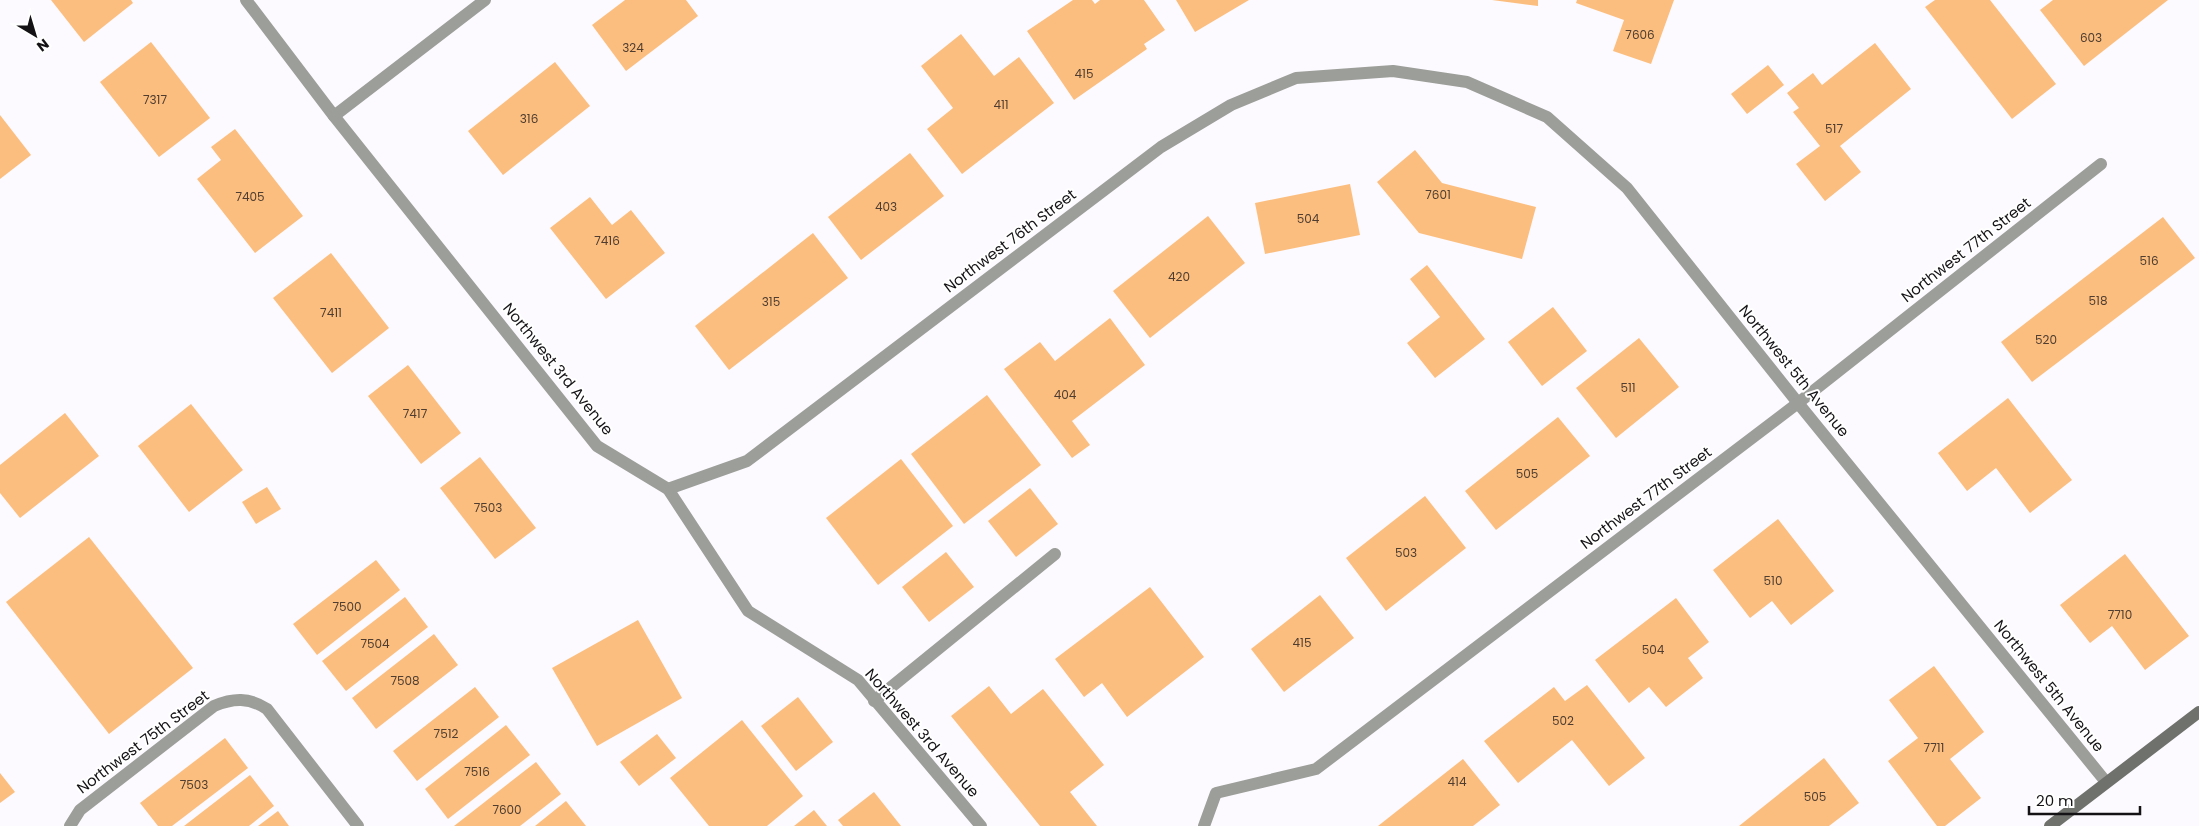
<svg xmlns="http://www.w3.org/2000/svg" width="2199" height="826" font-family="Poppins,sans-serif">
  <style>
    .building { fill: #fcbe7f }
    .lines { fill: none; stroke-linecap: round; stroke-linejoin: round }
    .lane { stroke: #9c9e9a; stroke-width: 12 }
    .street { stroke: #9c9e9a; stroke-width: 12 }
    .secondary { stroke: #6f726c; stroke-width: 12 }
    .labels { text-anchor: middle; stroke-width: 4; stroke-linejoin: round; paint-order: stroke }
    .number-label { font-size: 12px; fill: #4e3d30 }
    .street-label { font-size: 15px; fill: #141215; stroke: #fff }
  </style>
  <rect width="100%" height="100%" fill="#fcfafe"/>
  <g class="building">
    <polygon points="51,0 131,0 133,3 84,42"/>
    <polygon points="625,0 686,0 698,16 626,71 592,25"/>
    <polygon points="1073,0 1092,0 1095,4 1100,0 1144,0 1165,30 1144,44 1147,49 1074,100 1027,31"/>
    <polygon points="1176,0 1249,0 1195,32"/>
    <polygon points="1492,0 1538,0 1538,6"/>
    <polygon points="1577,0 1674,0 1651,64 1613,51 1624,20 1576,3"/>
    <polygon points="1935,0 1990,0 2056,84 2012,119 1925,7"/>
    <polygon points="2053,0 2168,0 2084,66 2040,10"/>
    <polygon points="961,34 994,76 1019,57 1054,103 962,174 927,129 953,108 921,66"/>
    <polygon points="151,42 210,118 159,157 100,82"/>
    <polygon points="1875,43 1911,89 1840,146 1861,172 1825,201 1796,164 1820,146 1793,112 1799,108 1787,93 1813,73 1822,85"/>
    <polygon points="555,62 590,106 503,175 468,131"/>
    <polygon points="1768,65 1784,85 1747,114 1731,94"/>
    <polygon points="0,115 31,155 0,179"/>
    <polygon points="235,129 303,216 255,253 197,179 221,160 211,147"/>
    <polygon points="1415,150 1442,183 1536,207 1522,259 1419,233 1377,182"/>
    <polygon points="910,153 944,196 861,260 828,217"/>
    <polygon points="1350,184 1360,235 1265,254 1255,203"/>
    <polygon points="590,197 612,225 631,210 665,253 606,299 550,228"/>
    <polygon points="1208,216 1245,263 1150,338 1113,291"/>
    <polygon points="2163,217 2195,258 2032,382 2001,342"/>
    <polygon points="813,233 848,278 729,370 695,326"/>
    <polygon points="331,253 389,328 332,373 273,298"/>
    <polygon points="1427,265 1485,339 1435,378 1407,343 1440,317 1410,279"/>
    <polygon points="1553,307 1587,351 1542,386 1508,342"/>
    <polygon points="1110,318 1145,365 1072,421 1090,445 1072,458 1004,369 1040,342 1055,361"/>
    <polygon points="1639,338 1679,387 1616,438 1576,388"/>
    <polygon points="408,365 461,433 421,464 368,396"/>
    <polygon points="987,395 1041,465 964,524 911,454"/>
    <polygon points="2008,398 2072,480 2030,513 1996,468 1967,491 1938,453"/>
    <polygon points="191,404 243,470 189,512 138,446"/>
    <polygon points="65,413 99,456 20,518 0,493 0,465"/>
    <polygon points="1558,417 1590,456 1496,530 1465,491"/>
    <polygon points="480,457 536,528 495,559 440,488"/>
    <polygon points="901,459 953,526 878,585 826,518"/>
    <polygon points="267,487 281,509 256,524 242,502"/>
    <polygon points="1030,488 1058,524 1016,557 988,521"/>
    <polygon points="1425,496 1466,548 1386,611 1346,558"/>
    <polygon points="1778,519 1834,591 1791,625 1772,601 1750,618 1713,570"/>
    <polygon points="89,537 193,668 109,734 6,602"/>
    <polygon points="946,552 974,587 929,622 902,587"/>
    <polygon points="2125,554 2189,636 2145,670 2112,626 2090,643 2060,605"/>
    <polygon points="376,560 400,590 317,655 293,624"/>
    <polygon points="1150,587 1204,657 1127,717 1102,683 1084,697 1055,659"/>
    <polygon points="1320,595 1354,638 1284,692 1251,649"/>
    <polygon points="405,597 428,627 346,691 322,661"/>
    <polygon points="1676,598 1709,642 1688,658 1703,678 1666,707 1649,687 1629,703 1595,660"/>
    <polygon points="638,620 682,698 597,746 552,668"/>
    <polygon points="434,634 458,665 376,729 352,698"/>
    <polygon points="1934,666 1984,732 1950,759 1981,798 1945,826 1937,826 1888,761 1918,738 1889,700"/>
    <polygon points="1587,685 1645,758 1609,786 1572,740 1518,783 1484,741 1554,687 1565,701"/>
    <polygon points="989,686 1011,714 1043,689 1104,765 1070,792 1097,826 1040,826 951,716"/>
    <polygon points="475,687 499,717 417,781 393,751"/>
    <polygon points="798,697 833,742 796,771 761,726"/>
    <polygon points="742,720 803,796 767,826 709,826 670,778"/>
    <polygon points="506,725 530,755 448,819 425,789"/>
    <polygon points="657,734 676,758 639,786 620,762"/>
    <polygon points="225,738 248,768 172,826 158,826 140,803"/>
    <polygon points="1824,758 1859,803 1829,826 1739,826"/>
    <polygon points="1463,759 1500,805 1473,826 1378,826"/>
    <polygon points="536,762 561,794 520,826 454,826"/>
    <polygon points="0,773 15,792 0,803"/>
    <polygon points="250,775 274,806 249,826 184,826"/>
    <polygon points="874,792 901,826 843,826 838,820"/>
    <polygon points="566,801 586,826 535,826"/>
    <polygon points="814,810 827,826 794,826"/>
    <polygon points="278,811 289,826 258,826"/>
  </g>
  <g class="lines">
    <polyline class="lane" points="874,701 1055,554"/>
    <g class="street">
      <polyline points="246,0 334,116 597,446 668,489 748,611 858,680 981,826"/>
      <polyline points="334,116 485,0"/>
      <polyline points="668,489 747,461 1161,147 1231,105 1296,78 1393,71 1467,82 1547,117 1627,188 1798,403 2106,782"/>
      <path d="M70,826L80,810L214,706C233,698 249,697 267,709L358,826"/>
      <polyline points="1204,826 1216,793 1316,769 1798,403 2101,164"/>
    </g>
    <polyline class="secondary" points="2050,826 2199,712"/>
  </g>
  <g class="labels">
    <g class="number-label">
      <text x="1640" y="39">7606</text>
      <text x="2091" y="42">603</text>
      <text x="633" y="52">324</text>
      <text x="1084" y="78">415</text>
      <text x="155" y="104">7317</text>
      <text x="1001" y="109">411</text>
      <text x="529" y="123">316</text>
      <text x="1834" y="133">517</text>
      <text x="1438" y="199">7601</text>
      <text x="250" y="201">7405</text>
      <text x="886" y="211">403</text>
      <text x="1308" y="223">504</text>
      <text x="607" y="245">7416</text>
      <text x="2149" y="265">516</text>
      <text x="1179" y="281">420</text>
      <text x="2098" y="305">518</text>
      <text x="771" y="306">315</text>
      <text x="331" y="317">7411</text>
      <text x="2046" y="344">520</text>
      <text x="1628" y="392">511</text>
      <text x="1065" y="399">404</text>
      <text x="415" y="418">7417</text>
      <text x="1527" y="478">505</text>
      <text x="488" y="512">7503</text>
      <text x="1406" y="557">503</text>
      <text x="1773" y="585">510</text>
      <text x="347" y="611">7500</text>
      <text x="2120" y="619">7710</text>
      <text x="1302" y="647">415</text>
      <text x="375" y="648">7504</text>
      <text x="1653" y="654">504</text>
      <text x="405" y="685">7508</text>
      <text x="1563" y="725">502</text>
      <text x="446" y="738">7512</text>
      <text x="1934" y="752">7711</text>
      <text x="477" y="776">7516</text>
      <text x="1457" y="786">414</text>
      <text x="194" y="789">7503</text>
      <text x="1815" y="801">505</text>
      <text x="507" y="814">7600</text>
    </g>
    <g class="street-label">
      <text transform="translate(1010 241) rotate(-37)" y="5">Northwest 76th Street</text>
      <text transform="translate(1966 250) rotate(-38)" y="5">Northwest 77th Street</text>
      <text transform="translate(558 369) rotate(51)" y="5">Northwest 3rd Avenue</text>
      <text transform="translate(1794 371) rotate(51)" y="5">Northwest 5th Avenue</text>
      <text transform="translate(1646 498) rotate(-37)" y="5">Northwest 77th Street</text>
      <text transform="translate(2049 686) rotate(51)" y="5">Northwest 5th Avenue</text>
      <text transform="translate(922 733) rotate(49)" y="5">Northwest 3rd Avenue</text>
      <text transform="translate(143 742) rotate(-37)" y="5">Northwest 75th Street</text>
    </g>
  </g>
  <g transform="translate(35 35) rotate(142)" stroke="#ffffff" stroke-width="4" paint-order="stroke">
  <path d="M0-4L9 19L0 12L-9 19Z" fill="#141215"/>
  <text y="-8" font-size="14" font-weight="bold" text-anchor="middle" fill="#141215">N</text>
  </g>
  <path d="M2029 806v8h111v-8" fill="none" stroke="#141215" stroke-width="2.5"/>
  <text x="2036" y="806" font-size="15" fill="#141215" stroke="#ffffff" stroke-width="4" paint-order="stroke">20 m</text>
</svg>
